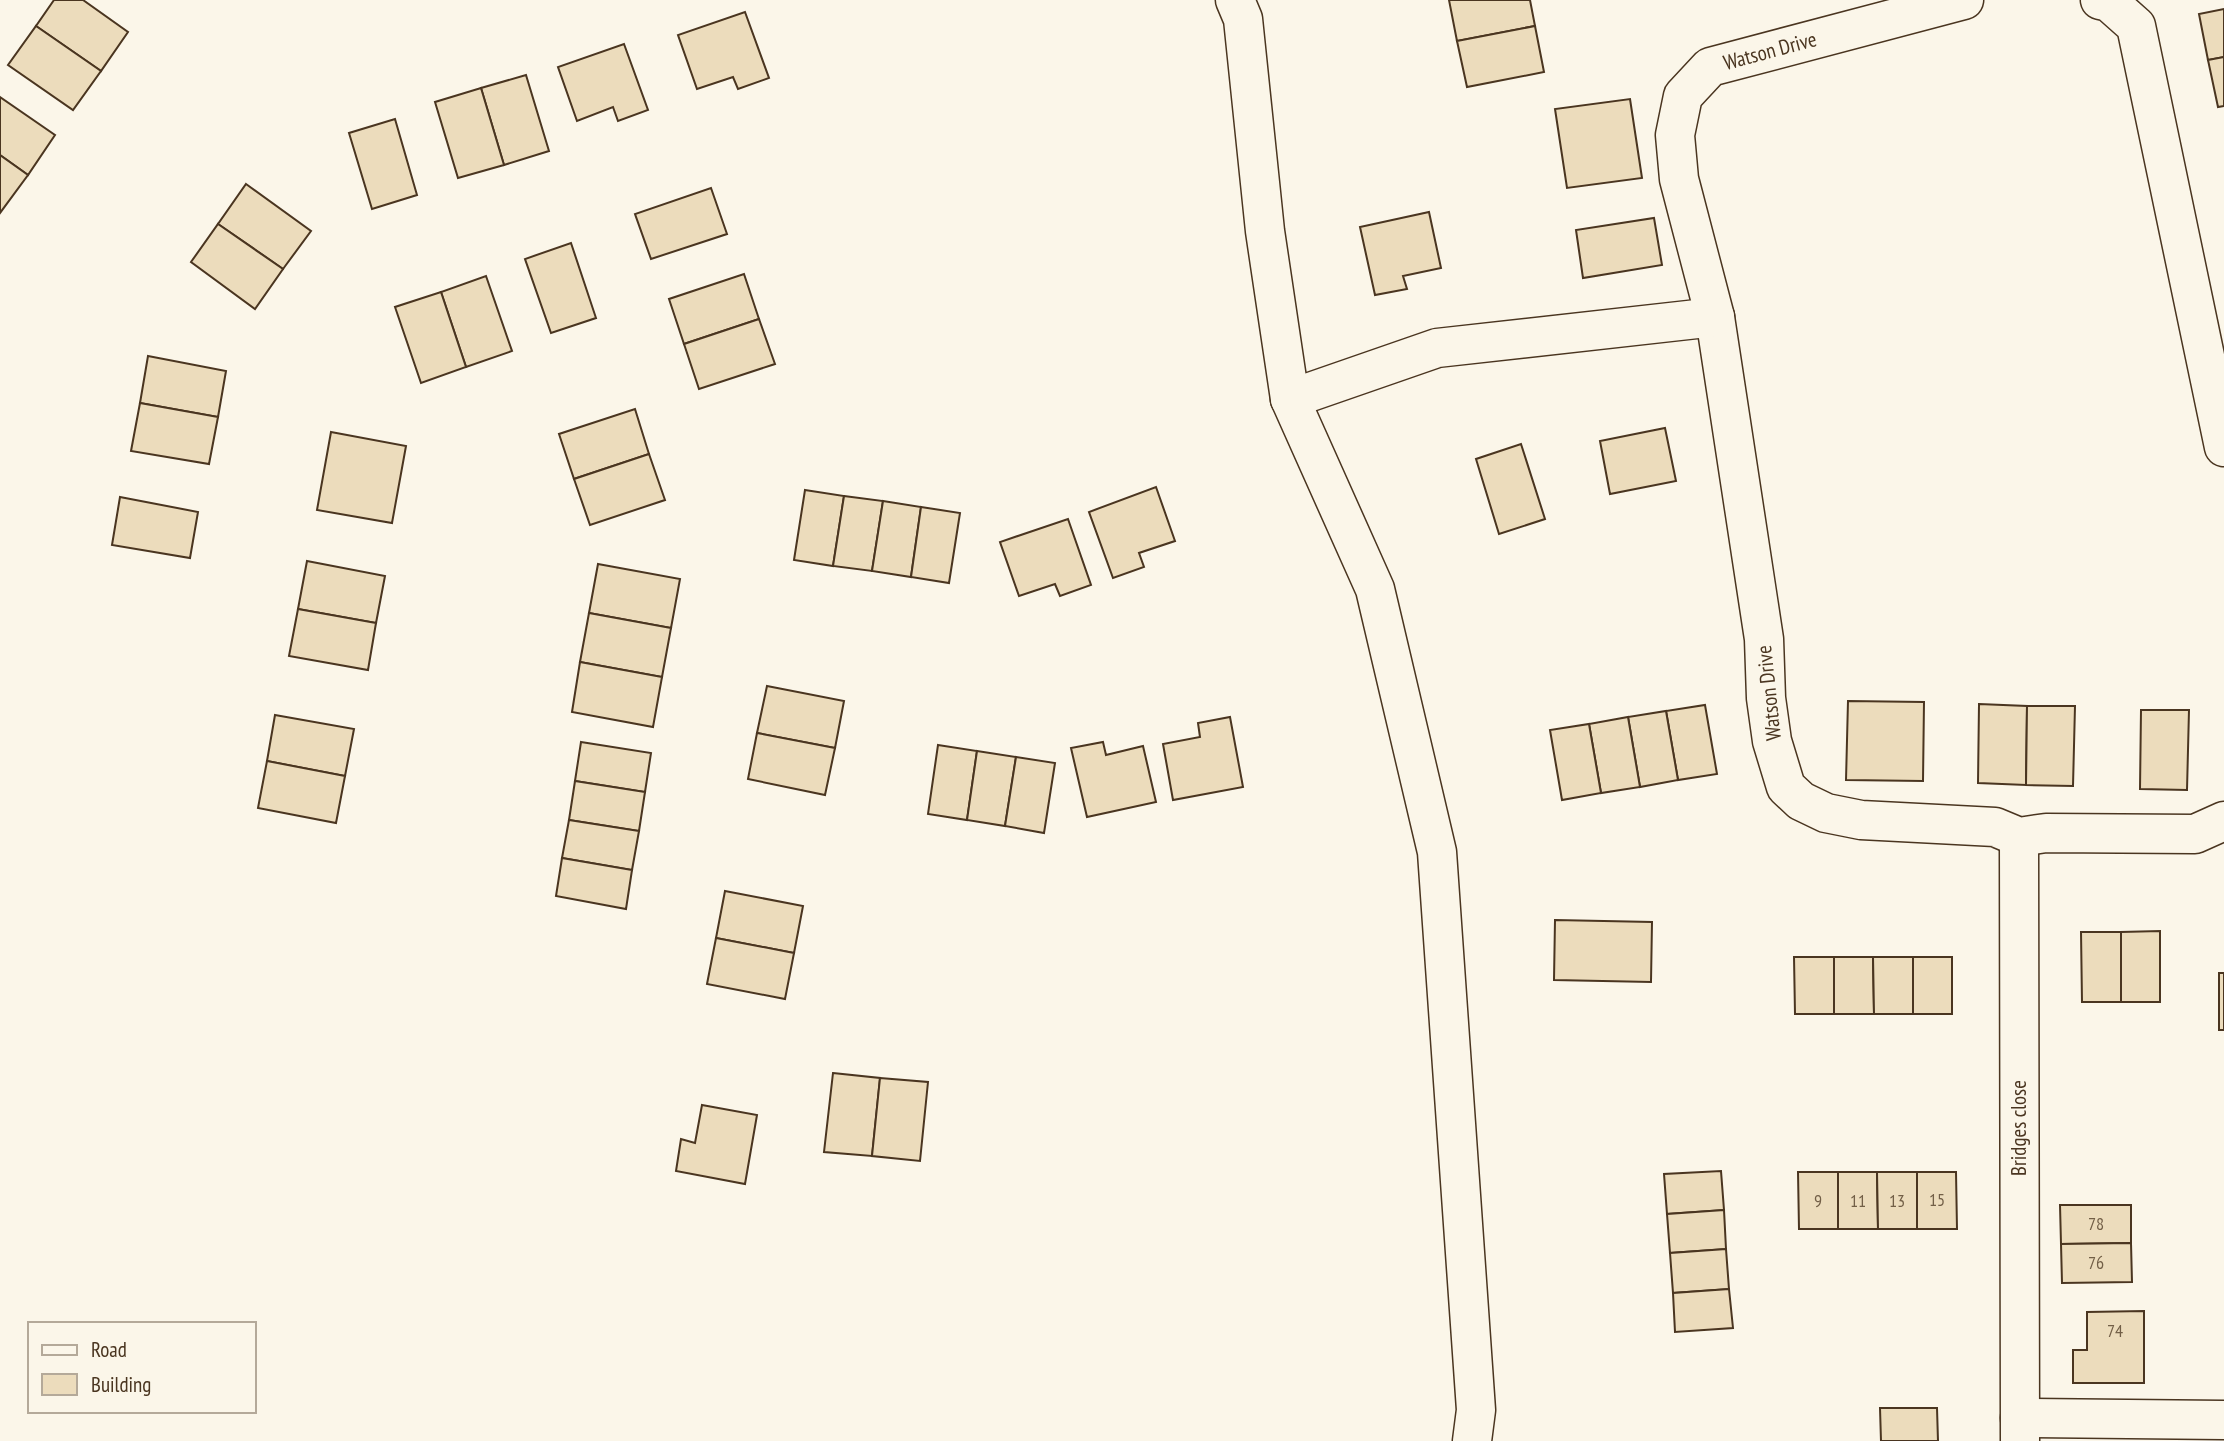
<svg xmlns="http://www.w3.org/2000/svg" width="2224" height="1441" font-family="'PT Sans Narrow',sans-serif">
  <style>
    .building { fill: #ecdcbc; stroke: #4a3520; stroke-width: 2 }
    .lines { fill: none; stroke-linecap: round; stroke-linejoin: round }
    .minor-casing { stroke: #4a3520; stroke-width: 41 }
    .minor { stroke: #fbf6e9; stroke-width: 38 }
    .labels { text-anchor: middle; stroke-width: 5; stroke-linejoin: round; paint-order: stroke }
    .number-label { font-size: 18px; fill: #725f47 }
    .street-label { font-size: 21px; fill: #4a3520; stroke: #fbf6e9 }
  </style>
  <rect width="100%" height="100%" fill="#fbf6e9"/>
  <g class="building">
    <polygon points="54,0 83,0 128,32 101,71 36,26"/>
    <polygon points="1449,0 1530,0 1535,26 1457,41"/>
    <polygon points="2224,9 2224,57 2208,60 2199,14"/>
    <polygon points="745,12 769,78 738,89 733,77 697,89 678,35"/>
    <polygon points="36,26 101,71 73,110 8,65"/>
    <polygon points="1535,26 1544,72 1467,87 1457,41"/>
    <polygon points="624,44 648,110 618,121 613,107 577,121 558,67"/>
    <polygon points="2224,57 2224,106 2218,107 2208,60"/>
    <polygon points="526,75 549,151 504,165 481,88"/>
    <polygon points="481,88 504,165 458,178 435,102"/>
    <polygon points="0,97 55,135 28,175 0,155"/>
    <polygon points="1630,99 1642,178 1567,188 1555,109"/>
    <polygon points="395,119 417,195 372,209 349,133"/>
    <polygon points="0,155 28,175 0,213"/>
    <polygon points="246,184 311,231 283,269 218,224"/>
    <polygon points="711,188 727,234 651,259 635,214"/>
    <polygon points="1429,212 1441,268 1403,276 1407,289 1375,295 1360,227"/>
    <polygon points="1654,218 1662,265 1583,278 1576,230"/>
    <polygon points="218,224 283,269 255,309 191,262"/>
    <polygon points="571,243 596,318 551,333 525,259"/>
    <polygon points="744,274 759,319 684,344 669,299"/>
    <polygon points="486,276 512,351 466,367 441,292"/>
    <polygon points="441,292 466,367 421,383 395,307"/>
    <polygon points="759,319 775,364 699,389 684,344"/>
    <polygon points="148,356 226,371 218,417 140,403"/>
    <polygon points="140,403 218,417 209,464 131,451"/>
    <polygon points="635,409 649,454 574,479 559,434"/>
    <polygon points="1665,428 1676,481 1610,494 1600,441"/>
    <polygon points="331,432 406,446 392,523 317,510"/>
    <polygon points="1521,444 1545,519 1499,534 1476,459"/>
    <polygon points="649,454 665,500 590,525 574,479"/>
    <polygon points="1156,487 1175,541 1139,553 1144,567 1113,578 1089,512"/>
    <polygon points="805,490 844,496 833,566 794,560"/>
    <polygon points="844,496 883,501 872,571 833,566"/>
    <polygon points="120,497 198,512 190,558 112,545"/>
    <polygon points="883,501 921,507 911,577 872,571"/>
    <polygon points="921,507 960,513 949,583 911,577"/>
    <polygon points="1068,519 1091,585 1060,596 1055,584 1019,596 1000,542"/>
    <polygon points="307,561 385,576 376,623 298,609"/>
    <polygon points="598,564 680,579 671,628 589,613"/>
    <polygon points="298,609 376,623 368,670 289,656"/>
    <polygon points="589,613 671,628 662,677 580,662"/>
    <polygon points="580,662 662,677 653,727 572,712"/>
    <polygon points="767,686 844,701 835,748 757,733"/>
    <polygon points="1848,701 1924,702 1923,781 1846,780"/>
    <polygon points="1979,704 2027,706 2026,785 1978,783"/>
    <polygon points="1705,705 1717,774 1678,780 1666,711"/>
    <polygon points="2027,706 2075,706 2073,786 2026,785"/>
    <polygon points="2141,710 2189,710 2187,790 2140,789"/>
    <polygon points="1666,711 1678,780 1640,787 1628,717"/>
    <polygon points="275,715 354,729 345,776 267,761"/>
    <polygon points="1230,717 1243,787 1173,800 1163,744 1200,737 1198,723"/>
    <polygon points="1628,717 1640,787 1601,793 1589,724"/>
    <polygon points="1589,724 1601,793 1562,800 1550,730"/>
    <polygon points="757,733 835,748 825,795 748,779"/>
    <polygon points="581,742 651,753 645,792 575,781"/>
    <polygon points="1103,742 1106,755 1143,746 1156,802 1087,817 1071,748"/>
    <polygon points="938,745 977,751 967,820 928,814"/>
    <polygon points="977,751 1016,757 1005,826 967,820"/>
    <polygon points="1016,757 1055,763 1044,833 1005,826"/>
    <polygon points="267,761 345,776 336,823 258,808"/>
    <polygon points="575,781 645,792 639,831 569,820"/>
    <polygon points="569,820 639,831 632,870 562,858"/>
    <polygon points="562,858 632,870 626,909 556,896"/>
    <polygon points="725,891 803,906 794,953 716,938"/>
    <polygon points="1555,920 1652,922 1651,982 1554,980"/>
    <polygon points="2160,931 2160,1002 2121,1002 2121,932"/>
    <polygon points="2081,932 2121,932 2121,1002 2082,1002"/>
    <polygon points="716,938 794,953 785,999 707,984"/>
    <polygon points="1794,957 1834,957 1834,1014 1795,1014"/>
    <polygon points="1834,957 1873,957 1874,1014 1834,1014"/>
    <polygon points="1873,957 1913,957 1913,1014 1874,1014"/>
    <rect x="1913" y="957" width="39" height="57"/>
    <rect x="2219" y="973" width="5" height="57"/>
    <polygon points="833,1073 880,1078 872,1156 824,1152"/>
    <polygon points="880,1078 928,1082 920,1161 872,1156"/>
    <polygon points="702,1105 757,1115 745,1184 676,1171 681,1139 695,1143"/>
    <polygon points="1721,1171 1724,1210 1667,1214 1664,1174"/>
    <polygon points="1798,1172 1838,1172 1838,1229 1799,1229"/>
    <polygon points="1838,1172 1877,1172 1878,1229 1838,1229"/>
    <polygon points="1877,1172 1917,1172 1917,1229 1878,1229"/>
    <polygon points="1917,1172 1956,1172 1957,1229 1917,1229"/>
    <polygon points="2060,1205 2131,1205 2131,1243 2061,1244"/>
    <polygon points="1724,1210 1726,1249 1670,1253 1667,1214"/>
    <polygon points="2131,1243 2132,1282 2062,1283 2061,1244"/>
    <polygon points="1726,1249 1729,1289 1673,1293 1670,1253"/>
    <polygon points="1729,1289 1733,1328 1675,1332 1673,1293"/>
    <polygon points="2144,1311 2144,1383 2073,1383 2073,1350 2087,1350 2087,1312"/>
    <polygon points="1880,1408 1937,1408 1938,1441 1881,1441"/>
  </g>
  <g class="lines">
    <defs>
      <g id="minor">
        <polyline points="1235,0 1243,19 1265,231 1290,399 1375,589 1437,852 1476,1410 1472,1441"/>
        <polyline points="1964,0 1710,67 1683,96 1675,135 1679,179 1715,317 1764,639 1766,698 1772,741 1786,787 1801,801 1826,813 1861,820 1995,827 2019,837 2046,833 2195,834 2224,821"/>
        <polyline points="2100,0 2109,2 2136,26 2224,447"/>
        <polyline points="1290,399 1437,348 1715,317"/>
        <polyline points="2019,837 2020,1441"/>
        <polyline points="2020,1418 2224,1420"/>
      </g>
    </defs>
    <use href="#minor" class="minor-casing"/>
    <use href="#minor" class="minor"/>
  </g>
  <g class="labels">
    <g class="number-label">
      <text x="1937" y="1206">15</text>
      <text x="1818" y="1207">9</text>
      <text x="1858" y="1207">11</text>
      <text x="1897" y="1207">13</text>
      <text x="2096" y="1230">78</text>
      <text x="2096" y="1269">76</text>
      <text x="2115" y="1337">74</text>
    </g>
    <g class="street-label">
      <text transform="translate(1770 51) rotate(-15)" y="7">Watson Drive</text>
      <text transform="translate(1769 693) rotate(-96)" y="7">Watson Drive</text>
      <text transform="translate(2019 1128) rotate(-90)" y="7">Bridges close</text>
    </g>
  </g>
  <rect x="28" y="1322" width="228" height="91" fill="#fbf6e9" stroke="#b4a999" stroke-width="2"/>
  <rect x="42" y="1345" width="35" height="10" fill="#fbf6e9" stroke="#b4a999" stroke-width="2"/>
  <text x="91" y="1357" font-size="21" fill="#4a3520">Road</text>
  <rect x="42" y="1374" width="35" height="21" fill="#ecdcbc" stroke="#b4a999" stroke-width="2"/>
  <text x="91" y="1392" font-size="21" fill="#4a3520">Building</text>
</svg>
